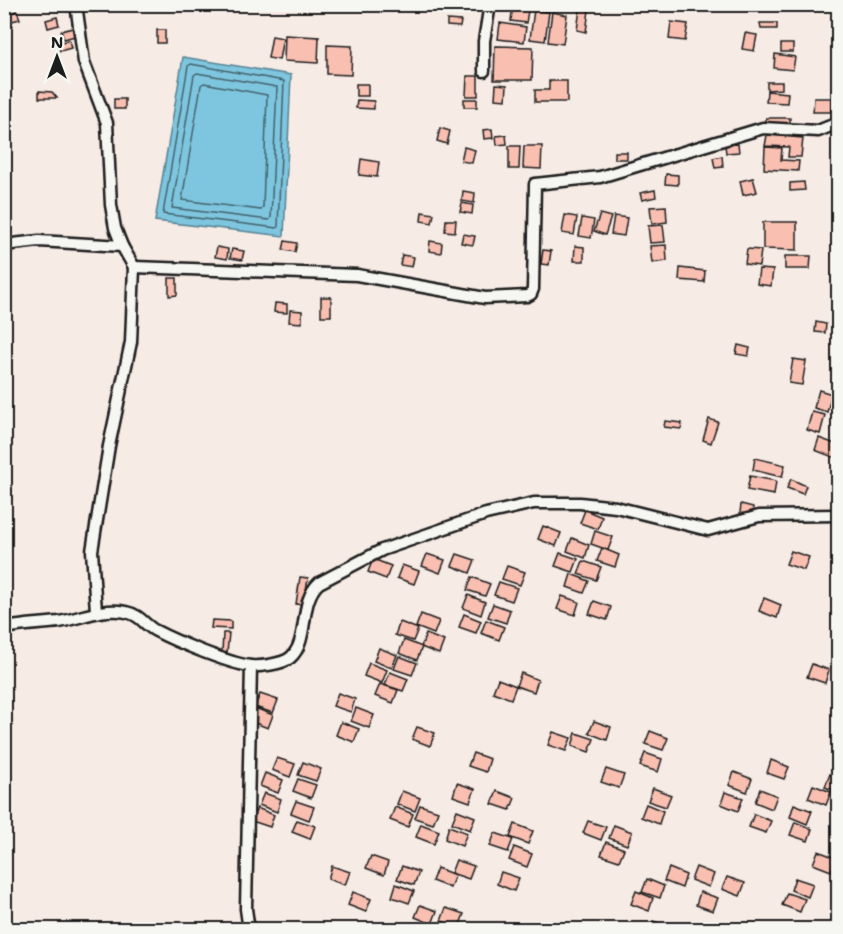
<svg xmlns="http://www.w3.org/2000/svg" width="843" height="934" font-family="'Shantell Sans',sans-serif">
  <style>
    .water { fill: #7ec6df; stroke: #578291; stroke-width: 1.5 }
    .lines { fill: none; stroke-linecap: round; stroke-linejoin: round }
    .shore { stroke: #43606a; stroke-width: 1.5 }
    .building { fill: #f9bfb1; stroke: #1c1c1c; stroke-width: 1.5 }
    .street-casing { stroke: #1c1c1c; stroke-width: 15 }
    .street { stroke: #f6f6f2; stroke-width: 10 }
  </style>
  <rect width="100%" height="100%" fill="#f7ebe5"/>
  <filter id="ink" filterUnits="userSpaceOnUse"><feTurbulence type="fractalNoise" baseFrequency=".0167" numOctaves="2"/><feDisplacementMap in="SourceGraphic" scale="12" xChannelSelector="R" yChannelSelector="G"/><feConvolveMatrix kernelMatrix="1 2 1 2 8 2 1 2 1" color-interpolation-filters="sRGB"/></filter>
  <g filter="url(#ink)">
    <polygon class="water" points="183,57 291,75 284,236 155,221"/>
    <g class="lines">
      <g class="shore">
        <polygon points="191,64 284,81 278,226 277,228 163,214 188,66"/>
        <polygon points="197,73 277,87 271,218 269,220 172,208 194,75"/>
        <polygon points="204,83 267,95 263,207 261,210 182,200 201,85"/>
      </g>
    </g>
    <g class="building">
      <polygon points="513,4 529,4 526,23 511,21"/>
      <polygon points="580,9 589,10 586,32 577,30"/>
      <polygon points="534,10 549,12 545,41 530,39"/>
      <polygon points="17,11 20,19 8,22 6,14"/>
      <polygon points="552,12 567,15 563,44 548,42"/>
      <polygon points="57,17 59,25 48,28 46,20"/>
      <polygon points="447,20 461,21 460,27 447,26"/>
      <polygon points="671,22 688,24 685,41 669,39"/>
      <polygon points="500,23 526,27 524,42 498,39"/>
      <polygon points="760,23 777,23 777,29 761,29"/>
      <polygon points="73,28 75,36 64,39 61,31"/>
      <rect x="157" y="30" width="8" height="13"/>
      <polygon points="745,33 757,35 754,51 742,49"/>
      <polygon points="285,35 319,37 318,63 284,61"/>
      <polygon points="272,36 283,38 279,60 268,58"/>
      <polygon points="69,40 71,48 60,51 58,43"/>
      <rect x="781" y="44" width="12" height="8"/>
      <polygon points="327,45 352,46 351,75 327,74"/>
      <polygon points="495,46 533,47 532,80 494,80"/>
      <polygon points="775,54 795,57 793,70 774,68"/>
      <polygon points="467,76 478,76 478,96 466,96"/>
      <polygon points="549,81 567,81 567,102 535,102 535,90 549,90"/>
      <polygon points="767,82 782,82 782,89 767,90"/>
      <rect x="356" y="84" width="12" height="12"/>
      <polygon points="496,84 507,85 506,100 495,99"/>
      <polygon points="39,91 52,92 57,98 39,98"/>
      <polygon points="767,91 788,93 787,103 766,102"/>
      <polygon points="814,98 831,98 831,112 813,112"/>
      <rect x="114" y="99" width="11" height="10"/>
      <rect x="464" y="99" width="13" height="8"/>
      <polygon points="357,100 374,101 374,109 356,108"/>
      <rect x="766" y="118" width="24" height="7"/>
      <polygon points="440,128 450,131 447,144 437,141"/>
      <polygon points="492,129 493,138 484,139 483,130"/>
      <polygon points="506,135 507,144 497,145 496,136"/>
      <polygon points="767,135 803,138 801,157 788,157 789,147 765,146"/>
      <polygon points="738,144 739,152 726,153 725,145"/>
      <polygon points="509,146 520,146 519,169 509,169"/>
      <polygon points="524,146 542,146 541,169 523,168"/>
      <polygon points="464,147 475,150 472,163 461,161"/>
      <polygon points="765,147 782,148 781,160 799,161 798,171 764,169"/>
      <rect x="615" y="152" width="12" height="7"/>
      <polygon points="722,156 723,167 715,168 713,158"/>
      <polygon points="361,159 379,162 377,177 359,175"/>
      <polygon points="666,174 678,175 678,185 665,184"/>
      <polygon points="753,178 757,192 743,195 740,181"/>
      <polygon points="804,182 805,190 790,191 790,183"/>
      <polygon points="655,190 656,197 642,200 640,193"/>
      <polygon points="463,191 475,193 474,203 462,201"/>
      <polygon points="462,203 473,205 472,214 460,212"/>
      <polygon points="666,206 667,222 652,224 650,207"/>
      <polygon points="422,212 434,214 432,223 421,221"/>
      <polygon points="600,214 611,217 605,235 594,231"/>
      <polygon points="565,215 577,217 574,235 562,233"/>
      <polygon points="614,216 627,218 624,236 611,234"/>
      <polygon points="582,218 594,220 591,238 579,236"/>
      <polygon points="446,220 456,220 455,232 445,231"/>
      <polygon points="763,222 797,222 797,250 763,249"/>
      <polygon points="663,225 665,242 650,243 648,226"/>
      <polygon points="463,234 475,236 473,245 461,243"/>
      <polygon points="285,241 297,243 295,252 283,250"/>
      <polygon points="430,241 442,243 441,253 429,251"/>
      <polygon points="666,245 667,261 652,263 650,246"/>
      <polygon points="575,246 584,247 584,261 574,261"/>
      <polygon points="217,247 228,249 227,259 215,257"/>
      <polygon points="232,249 244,251 242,260 230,258"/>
      <polygon points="747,249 761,250 759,266 745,264"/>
      <polygon points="543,250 551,251 549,265 541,264"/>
      <polygon points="402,255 414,257 412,267 400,265"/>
      <polygon points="785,256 811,256 810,269 785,269"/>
      <polygon points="680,268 705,271 704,282 679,280"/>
      <polygon points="759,269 773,270 771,286 757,284"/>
      <polygon points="169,278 177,278 177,295 169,296"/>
      <rect x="321" y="297" width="10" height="19"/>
      <polygon points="275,303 287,304 287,313 274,312"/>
      <polygon points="290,310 302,311 302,323 289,322"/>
      <polygon points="816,322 826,324 825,333 815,332"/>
      <polygon points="738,345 750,348 748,356 736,354"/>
      <polygon points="793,359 806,361 802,385 789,383"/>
      <polygon points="819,390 832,394 827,412 814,408"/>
      <polygon points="812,412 825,415 820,434 807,430"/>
      <polygon points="709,419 718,422 711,443 703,440"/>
      <polygon points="665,421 682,423 681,429 664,427"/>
      <polygon points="819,438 838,445 838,459 815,450"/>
      <polygon points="755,458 785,465 782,477 753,470"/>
      <polygon points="750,476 776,481 774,495 747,490"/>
      <polygon points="791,479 806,486 803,494 787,488"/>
      <polygon points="741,504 753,507 752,515 740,513"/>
      <polygon points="585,510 602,517 598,529 580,523"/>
      <polygon points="543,526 561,533 556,546 538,539"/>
      <polygon points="595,531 613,537 608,550 591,544"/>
      <polygon points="572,538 589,545 585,558 567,551"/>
      <polygon points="602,548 619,555 615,567 597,561"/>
      <polygon points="791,551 809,557 804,570 786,564"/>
      <polygon points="560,553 578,559 573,572 555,566"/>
      <polygon points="427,554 445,560 440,573 422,566"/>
      <polygon points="457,554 475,560 470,573 452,566"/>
      <polygon points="373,559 391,566 386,579 368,572"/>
      <polygon points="583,561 601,567 596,580 578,574"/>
      <polygon points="402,565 419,571 414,584 397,578"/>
      <polygon points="507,566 525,572 520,585 502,579"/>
      <polygon points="571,574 589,581 584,593 567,587"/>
      <polygon points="300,577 308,578 304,605 296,604"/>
      <polygon points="472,577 490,584 485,596 467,590"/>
      <polygon points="499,582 517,588 512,601 494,595"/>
      <polygon points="468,595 485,602 481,615 463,608"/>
      <polygon points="562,596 579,602 575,615 557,609"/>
      <polygon points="764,598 781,605 777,618 759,611"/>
      <polygon points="594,601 611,607 607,620 589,614"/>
      <polygon points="493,604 510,610 506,623 488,617"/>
      <polygon points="421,614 439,621 434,634 416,627"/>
      <polygon points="464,614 481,621 476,633 459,627"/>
      <polygon points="212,620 231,621 231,629 211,628"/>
      <polygon points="486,620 504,627 499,640 481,633"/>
      <polygon points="400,622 418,629 413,641 395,635"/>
      <polygon points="223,633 229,633 227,653 222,653"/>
      <polygon points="426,634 444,641 439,654 421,647"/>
      <polygon points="404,640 422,647 417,660 399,653"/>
      <polygon points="379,648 397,655 392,668 374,661"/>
      <polygon points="399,656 417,663 412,675 394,669"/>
      <polygon points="369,663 387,670 382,683 364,676"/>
      <polygon points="812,664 829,670 825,683 807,677"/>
      <polygon points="390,672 408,679 403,691 385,685"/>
      <polygon points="521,673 538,680 534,692 516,686"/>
      <polygon points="498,679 516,686 511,699 493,692"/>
      <polygon points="380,684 398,690 393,703 375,696"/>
      <polygon points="338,693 355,699 351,712 333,706"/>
      <polygon points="260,694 278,700 273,713 255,707"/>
      <polygon points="255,708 273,715 268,728 250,721"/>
      <polygon points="356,708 374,715 369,728 351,721"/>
      <polygon points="594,721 611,727 607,740 589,733"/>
      <polygon points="341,722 359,729 354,742 336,735"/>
      <polygon points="417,727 435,733 430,746 412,739"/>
      <polygon points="650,731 668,738 663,750 645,744"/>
      <polygon points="553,732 571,738 566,751 548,745"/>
      <polygon points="576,733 594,739 589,752 572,746"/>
      <polygon points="473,753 490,759 486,772 468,766"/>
      <polygon points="645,753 662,759 658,772 640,766"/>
      <polygon points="277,758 295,764 290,777 272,770"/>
      <polygon points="771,760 789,767 784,779 767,773"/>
      <polygon points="303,762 321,769 316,781 298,775"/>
      <polygon points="606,769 624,775 619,788 601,782"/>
      <polygon points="734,772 752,779 747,792 729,785"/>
      <polygon points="265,773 283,780 278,793 260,786"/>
      <polygon points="830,774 838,777 838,792 825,787"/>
      <polygon points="298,779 316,785 311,798 293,791"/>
      <polygon points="457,783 475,789 470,802 453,796"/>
      <polygon points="813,785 831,792 826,805 808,798"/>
      <polygon points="653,788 671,795 666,807 648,801"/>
      <polygon points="760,789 777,796 772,809 755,802"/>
      <polygon points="402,791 420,798 415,811 397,804"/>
      <polygon points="497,791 515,798 510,810 492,804"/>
      <polygon points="725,792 743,798 738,811 721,804"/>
      <polygon points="264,793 281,799 277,812 259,805"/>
      <polygon points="296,801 314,807 309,820 291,813"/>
      <polygon points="646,804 663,811 659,824 641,817"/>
      <polygon points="794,804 812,811 807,824 790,817"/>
      <polygon points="420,805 438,811 433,824 415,818"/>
      <polygon points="395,807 413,814 408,827 390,820"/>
      <polygon points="257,808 274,815 270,827 252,821"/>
      <polygon points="457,810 475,817 470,830 452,823"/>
      <polygon points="754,814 771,821 766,833 749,827"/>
      <polygon points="297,820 315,826 310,839 292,832"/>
      <polygon points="588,821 606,827 601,840 583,833"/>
      <polygon points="795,822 812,829 808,841 790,835"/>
      <polygon points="421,824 439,831 434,844 416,837"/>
      <polygon points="515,824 533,831 528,844 510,837"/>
      <polygon points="614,825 632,832 627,845 609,838"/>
      <polygon points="449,826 467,833 462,846 445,839"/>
      <polygon points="495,833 513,839 508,852 490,846"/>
      <polygon points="606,842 624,849 619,861 601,855"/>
      <polygon points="514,847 532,854 527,867 509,860"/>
      <polygon points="818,851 836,858 831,871 813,864"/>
      <polygon points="371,856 388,862 384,875 366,868"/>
      <polygon points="456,860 474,866 469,879 451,873"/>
      <polygon points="332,866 350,872 345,885 328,879"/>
      <polygon points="402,866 419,872 414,885 397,879"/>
      <polygon points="696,867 714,874 709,887 691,880"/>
      <polygon points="437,868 455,875 450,888 432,881"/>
      <polygon points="669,868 686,875 682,888 664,881"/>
      <polygon points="501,872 519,878 514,891 497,884"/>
      <polygon points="727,877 745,883 740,896 722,889"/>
      <polygon points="795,878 813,884 808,897 791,890"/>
      <polygon points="647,879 664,886 660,898 642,892"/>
      <polygon points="396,884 414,891 409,903 392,897"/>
      <polygon points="636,891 653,898 649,911 631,904"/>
      <polygon points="353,892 371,899 366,912 348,905"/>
      <polygon points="700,892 718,898 713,911 696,905"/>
      <polygon points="787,893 805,899 800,912 782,905"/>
      <polygon points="420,905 437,911 432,924 415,917"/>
      <polygon points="446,908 464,914 459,927 441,921"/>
      <polygon points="653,921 671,927 670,930 650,930"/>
    </g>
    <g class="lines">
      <defs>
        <g id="street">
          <polyline points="76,4 84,62 107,123 111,205 115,228 122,246 134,267 131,342 109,446 92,551 96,611"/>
          <polyline points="484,71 484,41 490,4"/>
          <polyline points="4,245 39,241 122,246"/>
          <polyline points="134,267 357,275 485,298 527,296 531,294 533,289 535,184 600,177 763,128 818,131 838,123"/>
          <path d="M4,628C23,625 41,624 59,622C82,618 102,607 126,612C141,615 144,625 156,631C177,642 228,663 250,666C260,667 282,664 290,658C310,641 298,602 319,583L382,550L486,514L534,503H580L616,507L708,530L759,516L838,515"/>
          <polyline points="249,930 246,909 251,666"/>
        </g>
      </defs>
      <use href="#street" class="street-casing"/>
      <use href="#street" class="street"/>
    </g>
  </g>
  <rect width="843" height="934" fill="none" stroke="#f6f6f2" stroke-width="24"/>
  <rect x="12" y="12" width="819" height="910" fill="none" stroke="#1c1c1c" stroke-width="2" filter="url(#ink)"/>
  <g transform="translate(57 57)" stroke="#f6f6f2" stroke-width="4.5" paint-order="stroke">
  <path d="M0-4.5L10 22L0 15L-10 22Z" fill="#1c1c1c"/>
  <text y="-9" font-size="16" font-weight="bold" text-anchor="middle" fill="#1c1c1c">N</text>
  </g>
</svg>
